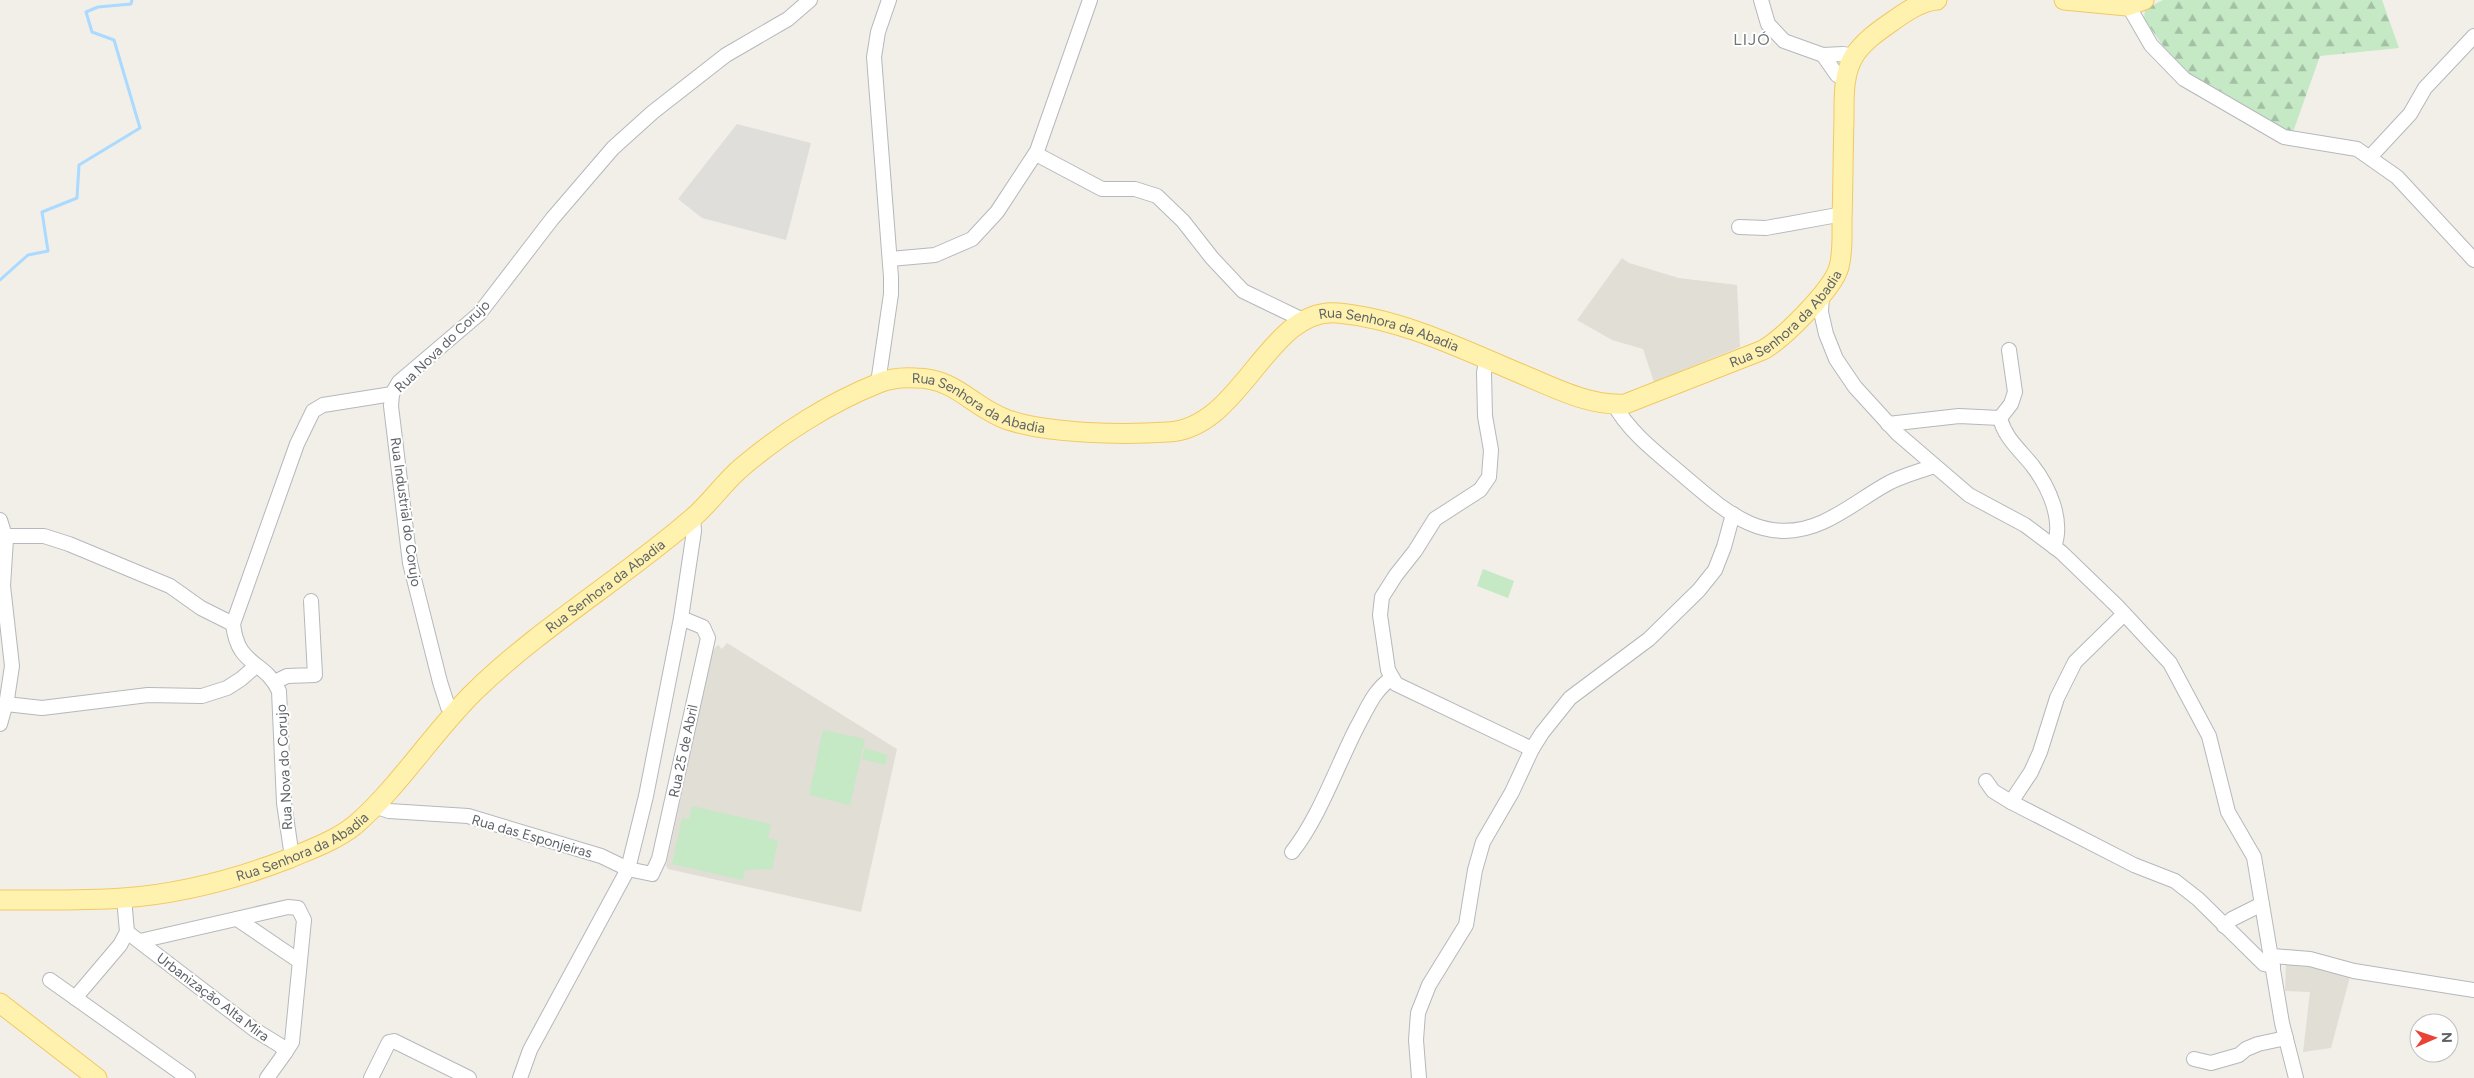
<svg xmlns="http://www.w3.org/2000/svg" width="2474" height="1078" font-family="Figtree,sans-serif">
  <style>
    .industrial { fill: #e0deda }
    .education { fill: #e1ded6 }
    .green { fill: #c5e8c5 }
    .forest { fill: url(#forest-firs) }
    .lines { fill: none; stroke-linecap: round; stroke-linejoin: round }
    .stream { stroke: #aadaff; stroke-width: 3 }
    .minor-casing { stroke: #b5b8bc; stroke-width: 16 }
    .major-casing { stroke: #f2c960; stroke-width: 21 }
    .minor { stroke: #fff; stroke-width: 14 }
    .major { stroke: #fff2af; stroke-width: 19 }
    .labels { text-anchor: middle; stroke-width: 4; stroke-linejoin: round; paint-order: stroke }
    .street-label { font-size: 14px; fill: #5f6368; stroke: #fff }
    .quarter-label { font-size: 16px; letter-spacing: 1px; fill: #70757a; stroke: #fff }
  </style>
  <defs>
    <pattern id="forest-firs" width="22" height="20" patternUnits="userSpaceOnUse" patternTransform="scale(1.25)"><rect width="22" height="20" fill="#c5e8c5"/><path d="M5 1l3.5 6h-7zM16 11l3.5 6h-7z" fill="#a3c0a4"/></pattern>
  </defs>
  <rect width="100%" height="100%" fill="#f1efe8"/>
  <polygon class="industrial" points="737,124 811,143 786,240 702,218 678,199"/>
  <g class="education">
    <polygon points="1622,258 1629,263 1679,278 1737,285 1740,347 1654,382 1643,349 1612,340 1577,320"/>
    <polygon points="727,643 897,749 861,912 668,869 666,866 713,650 718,645 722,649"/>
    <polygon points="2286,962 2310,962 2351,973 2331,1048 2303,1052 2310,992 2285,991"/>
  </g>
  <g class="green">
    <polygon points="1483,569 1514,581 1508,598 1477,586"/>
    <polygon points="823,730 865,739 850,805 809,795"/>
    <polygon points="865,748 888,755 885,765 862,759"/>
    <polygon points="692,806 771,824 768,838 778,841 772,869 745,870 743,880 672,864 682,818 689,819"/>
  </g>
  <polygon class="forest" points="2163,0 2382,0 2399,48 2320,56 2293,132 2283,131 2197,81 2174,61 2144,19 2145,9"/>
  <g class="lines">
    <polyline class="stream" points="0,280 28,255 48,251 42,212 77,198 79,165 140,128 114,40 92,32 86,12 98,7 131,4 132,0"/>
    <defs>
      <g id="minor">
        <polyline points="1761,0 1768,24 1784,41 1823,55 1843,54 1854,56"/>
        <polyline points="2125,0 2151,45 2184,79 2284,137 2357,149 2397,177 2474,260"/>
        <polyline points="1823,55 1837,75 1846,79"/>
        <polyline points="1036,154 1102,189 1135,189 1157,196 1183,221 1212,258 1243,291 1303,320"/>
        <polyline points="2370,157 2410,114 2425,88 2474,36"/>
        <polyline points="1739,227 1766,228 1843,214"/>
        <polyline points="890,259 935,255 972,239 997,212 1037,151 1090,0"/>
        <polyline points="1822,295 1821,312 1826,334 1836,359 1855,387 1898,434 1969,495 2025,525 2061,552 2117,606 2170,663 2209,736 2228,812 2254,857 2282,1023 2296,1078"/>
        <path d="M2009,350L2015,392L2011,404L2000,418C2005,438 2019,449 2032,465C2049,487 2064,520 2054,547"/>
        <polyline points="1487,360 1484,372 1485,416 1491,450 1489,477 1480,490 1435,519 1415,551 1396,575 1382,597 1380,615 1388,670 1396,684 1532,749"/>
        <polyline points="878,383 891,294 891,277 874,57 878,32 889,0"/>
        <polyline points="392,394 391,406 410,563 440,682 448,707 453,714"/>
        <path d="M1614,404C1629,433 1661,456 1685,477C1727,513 1766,548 1823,522C1845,512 1864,497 1885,485C1900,476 1918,472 1934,466"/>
        <polyline points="1888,424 1959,416 2000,418"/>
        <polyline points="0,520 6,539 3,586 12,666 7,699 0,724"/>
        <polyline points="5,536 44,536 69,544 170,586 201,608 233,624"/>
        <polyline points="2124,614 2075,662 2057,698 2040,752 2031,772 2011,802 2134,865 2175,881 2198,899 2264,964 2273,966"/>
        <polyline points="275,682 287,676 315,675 311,601"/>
        <polyline points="6,704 42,708 148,695 202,696 227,688 241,679 256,666"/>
        <polyline points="1986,781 1993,791 2011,802"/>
        <polyline points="374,806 389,811 468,816 601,856 628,869 652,874 659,859 708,638 703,627 681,618"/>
        <path d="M1292,852C1319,818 1337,766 1357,727C1368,707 1374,690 1392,678"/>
        <path d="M292,857L284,803L279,691C264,659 238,668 233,624L297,444L313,411L323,405L392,394L399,382L479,314L552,219L613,148L653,112L726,55L788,19L810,0"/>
        <polyline points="237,919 299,961"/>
        <polyline points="2224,926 2232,919 2262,904"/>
        <polyline points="127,932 255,1030 281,1046 285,1053 267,1078"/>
        <polyline points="140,941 288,907 298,908 304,920 292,1042 285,1053"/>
        <polyline points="2272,956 2310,959 2354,971 2474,990"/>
        <polyline points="50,980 188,1078"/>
        <polyline points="75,998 120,945 127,932 124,898"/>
        <polyline points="2194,1059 2211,1063 2239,1055 2246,1049 2258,1044 2286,1038"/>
        <polyline points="371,1078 389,1042 394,1041 469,1078"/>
        <polyline points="520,1078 530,1050 628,869 646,796 681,618 694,531 693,518"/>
        <polyline points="1419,1078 1416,1040 1418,1013 1429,985 1466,925 1475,870 1483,842 1512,792 1532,749 1542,733 1570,698 1649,639 1699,590 1715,570 1724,547 1733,514"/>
      </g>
      <g id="major">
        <polyline points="2064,0 2127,6 2144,0"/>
        <path id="s1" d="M0,900C41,900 82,901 123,898C178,894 236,879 288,859C311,849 335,841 355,825C398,788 433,732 475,691C540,628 620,580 689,521C709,505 723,483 742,467C782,433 831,402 879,383C891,378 902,377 916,378C956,378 973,408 1008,420C1052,434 1122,435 1168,432C1242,429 1268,306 1338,313C1403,319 1466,351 1526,376C1557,389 1590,406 1625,404L1763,350C1784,338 1833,289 1839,267C1843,252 1842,236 1842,221C1843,187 1843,153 1844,119C1844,98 1843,74 1854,56C1863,42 1877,32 1890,23C1904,13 1921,1 1937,0"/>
        <polyline points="0,1003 97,1078"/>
      </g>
    </defs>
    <use href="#minor" class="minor-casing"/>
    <use href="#major" class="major-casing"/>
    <use href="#minor" class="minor"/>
    <use href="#major" class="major"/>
  </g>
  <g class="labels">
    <g class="street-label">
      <text dy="5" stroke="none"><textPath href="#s1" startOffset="2064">Rua Senhora da Abadia</textPath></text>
      <text dy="5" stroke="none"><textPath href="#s1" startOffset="1629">Rua Senhora da Abadia</textPath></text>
      <text transform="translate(442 346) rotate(-44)" y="5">Rua Nova do Corujo</text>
      <text dy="5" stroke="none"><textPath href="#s1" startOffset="1165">Rua Senhora da Abadia</textPath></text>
      <text transform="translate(406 512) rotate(82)" y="5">Rua Industrial do Corujo</text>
      <text dy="5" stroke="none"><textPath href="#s1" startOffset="716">Rua Senhora da Abadia</textPath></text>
      <text transform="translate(683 751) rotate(-78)" y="5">Rua 25 de Abril</text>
      <text transform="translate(284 767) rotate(-93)" y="5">Rua Nova do Corujo</text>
      <text transform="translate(532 836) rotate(16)" y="5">Rua das Esponjeiras</text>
      <text dy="5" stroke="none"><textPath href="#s1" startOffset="311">Rua Senhora da Abadia</textPath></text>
      <text transform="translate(213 997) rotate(37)" y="5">Urbanização Alta Mira</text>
    </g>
    <g class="quarter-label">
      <text x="1752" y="45">LIJÓ</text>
    </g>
  </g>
  <g transform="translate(2434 1038) rotate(88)"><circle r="24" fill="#ffffff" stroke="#bfc1c3"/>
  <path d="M0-4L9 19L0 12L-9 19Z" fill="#ea4335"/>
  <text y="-8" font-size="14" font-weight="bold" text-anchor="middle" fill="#5f6368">N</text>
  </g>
</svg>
